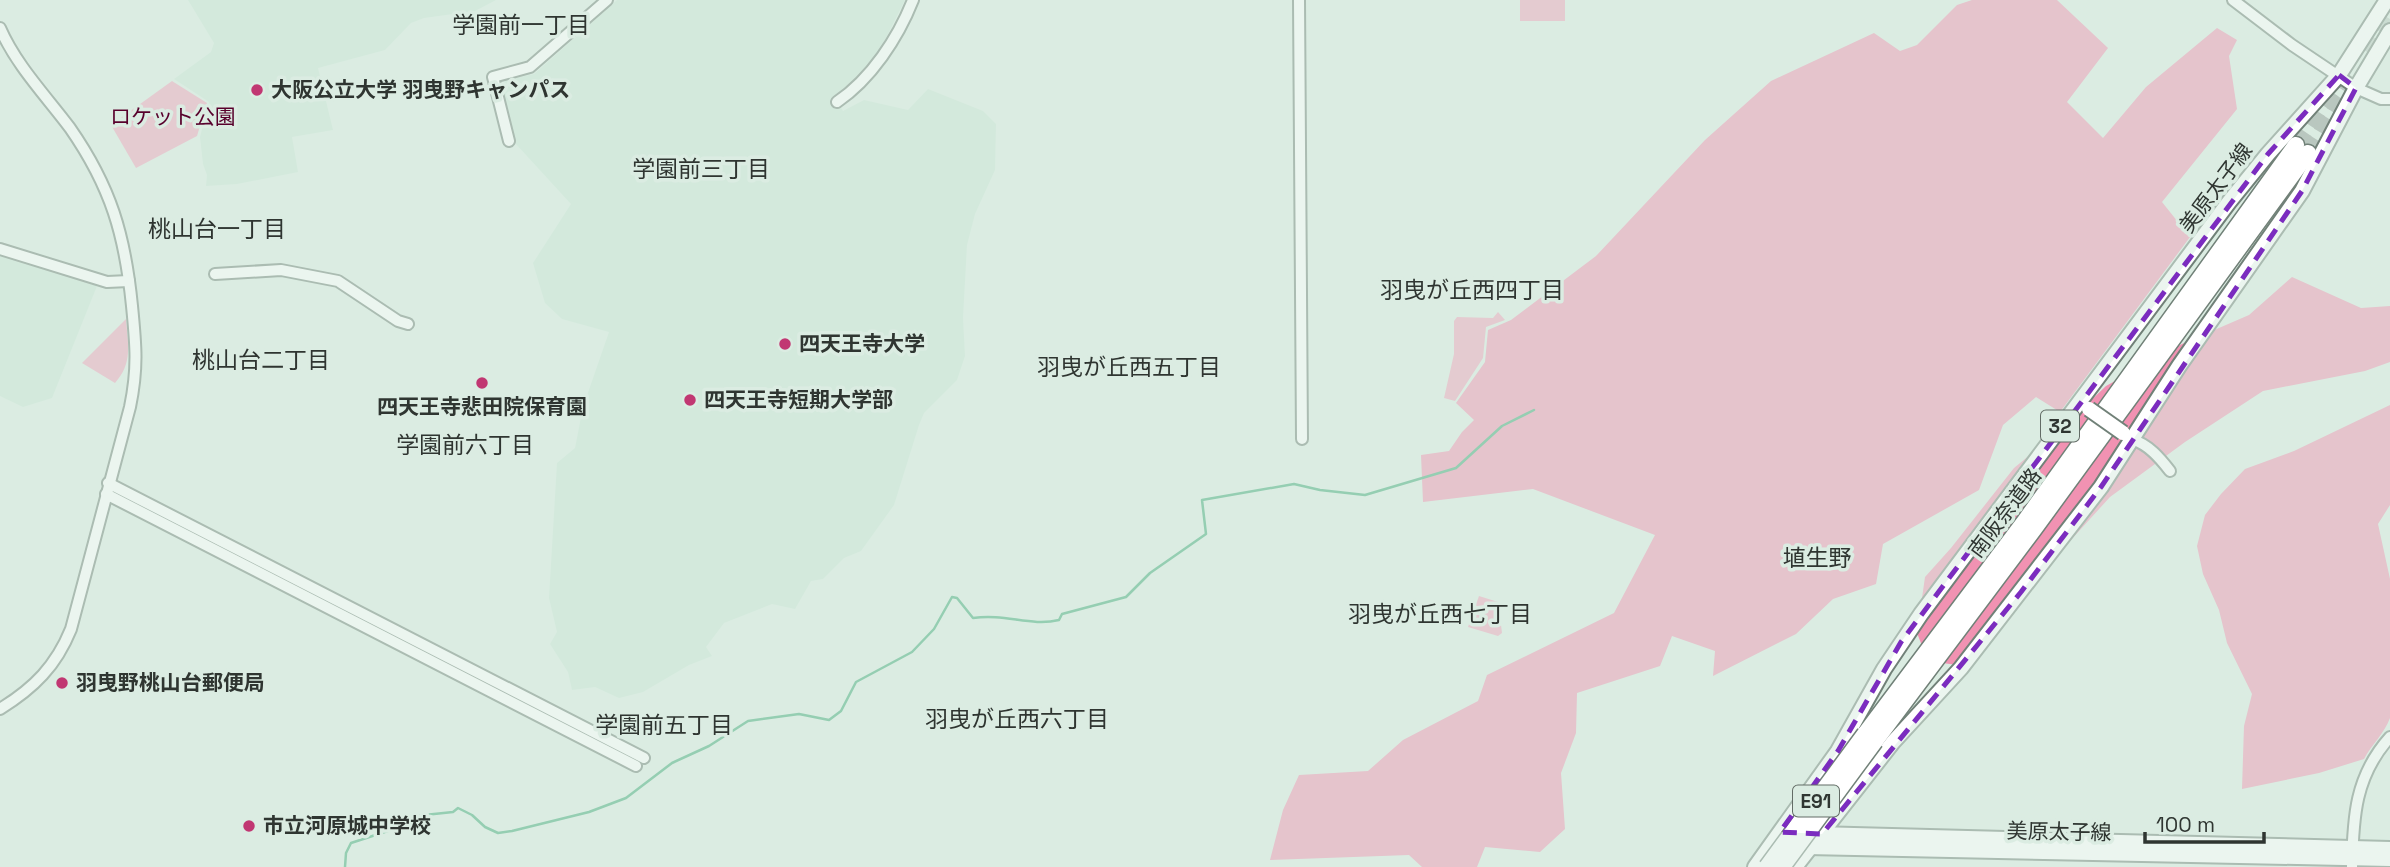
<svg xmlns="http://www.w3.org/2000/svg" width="2390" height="867" font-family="'Space Grotesk','Noto Sans JP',sans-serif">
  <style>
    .built { fill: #cbe4d6 }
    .green { fill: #f0a2bb }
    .forest { fill: #f192b2 }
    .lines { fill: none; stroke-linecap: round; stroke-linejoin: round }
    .stream { stroke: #40a878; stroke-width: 2.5 }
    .motorway-tunnel { stroke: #b9c7bf; stroke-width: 16; stroke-dasharray: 16 8; stroke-linecap: butt }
    .tertiary-casing { stroke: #718178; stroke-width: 14 }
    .primary-casing { stroke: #718178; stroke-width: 18 }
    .motorway-casing { stroke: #718178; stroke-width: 19 }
    .tertiary { stroke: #fff; stroke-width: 10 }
    .primary { stroke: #fff; stroke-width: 14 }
    .motorway { stroke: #fff; stroke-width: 16 }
    .primary-bridge-casing { stroke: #718178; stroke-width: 18; stroke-linecap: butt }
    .motorway-bridge-casing { stroke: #718178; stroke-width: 19; stroke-linecap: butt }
    .primary-bridge { stroke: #fff; stroke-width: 14 }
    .motorway-bridge { stroke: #fff; stroke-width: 16 }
    .marked { fill: none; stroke: #7b2cbf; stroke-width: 5; stroke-dasharray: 14 9; stroke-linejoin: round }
    .poi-dot { fill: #c13772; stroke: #dbece2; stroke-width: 2.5 }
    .labels { text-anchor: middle; stroke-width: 7; stroke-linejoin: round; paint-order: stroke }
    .shield { fill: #dbece2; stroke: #636c66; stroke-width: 2 }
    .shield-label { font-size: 19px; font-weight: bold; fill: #2f3531 }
    .poi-label { font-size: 21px; font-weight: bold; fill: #2f3531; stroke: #dbece2; text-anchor: start }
    .park-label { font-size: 21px; fill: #58002c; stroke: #dbece2 }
    .street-label { font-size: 21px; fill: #2f3531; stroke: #dbece2 }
    .neighbourhood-label { font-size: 23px; fill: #2f3531; stroke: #dbece2 }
  </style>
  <rect width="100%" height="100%" fill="#dbece2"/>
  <g class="built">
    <polygon points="188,0 496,0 475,11 424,18 411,23 385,50 318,68 333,130 292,137 298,172 237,184 206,186 207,175 203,164 200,137 209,102 174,79 211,52 214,43"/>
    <polygon points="617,0 905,0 883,44 859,78 835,98 843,111 864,100 908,110 928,89 983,111 996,124 995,170 975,214 967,245 963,318 965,356 957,380 924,413 919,425 894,505 861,551 844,558 823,579 811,581 795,609 772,604 724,623 706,647 712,656 689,665 643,692 619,698 595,687 572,690 568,672 550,644 557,632 549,598 557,463 575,448 583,407 609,332 562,319 545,303 533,263 571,204 515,143 501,87 506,80 534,74"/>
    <polygon points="0,254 97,286 52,398 23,407 0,396"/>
  </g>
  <g class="green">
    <rect x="1520" y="0" width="45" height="21"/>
    <polygon points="172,81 207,103 197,136 136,168 111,125"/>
    <polygon points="1498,312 1505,320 1486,327 1483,358 1455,401 1444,398 1454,354 1454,321 1457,317 1493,318"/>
    <path d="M126,319C128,345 133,363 115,383L82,363Z"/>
    <polygon points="1479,596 1498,602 1502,633 1498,636 1468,627"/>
  </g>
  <g class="forest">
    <polygon points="1972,0 2057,0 2108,48 2067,102 2103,138 2146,87 2217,28 2237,40 2229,56 2237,109 2162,202 2190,237 2060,412 2036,397 2003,425 1979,490 1883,544 1876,584 1833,599 1796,634 1713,676 1715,651 1672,636 1660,666 1577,693 1576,733 1561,773 1565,829 1540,852 1485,847 1477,867 1422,867 1409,855 1270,860 1283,810 1299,775 1368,771 1403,740 1478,701 1487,675 1614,613 1655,535 1533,489 1423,502 1421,455 1449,451 1462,432 1474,420 1456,403 1485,362 1488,330 1511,320 1596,256 1705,140 1771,81 1874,33 1900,51 1917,45 1957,5"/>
    <polygon points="2292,277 2361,308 2390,306 2390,362 2365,371 2263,391 2185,442 2110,497 1957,665 1928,661 1917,633 1925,577 1951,548 2014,468 2061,429 2106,386 2182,344 2249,315"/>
    <path d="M2390,405V505L2378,524L2390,579V718C2384,734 2372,744 2364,759L2319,773L2242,789L2244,726L2252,694L2227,643L2219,610L2203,574L2197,546L2205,515L2221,494L2245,469L2294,451Z"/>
  </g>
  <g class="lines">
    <path class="stream" d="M345,867L346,853L351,843L397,828L415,816L453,812L458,808L472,815L485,827L498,833L512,831L589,812L626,798L672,763L709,746L748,721L799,714L829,720L841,711L856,682L912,652L934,629L952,597L957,598L973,618C1006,613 1030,627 1059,620L1062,614L1126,597L1150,573L1206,534L1202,500L1294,484L1320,490L1365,495L1456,468L1502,426L1534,410"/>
    <g class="motorway-tunnel">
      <polyline points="2369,53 2390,16"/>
      <polyline points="2296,145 2340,80"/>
      <polyline points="2308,153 2356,76"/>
    </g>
    <defs>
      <g id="tertiary">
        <polyline points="1299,0 1302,439"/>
        <polyline points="2233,0 2292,45 2356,88 2381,99 2390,99"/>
        <path d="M0,28C16,65 46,96 70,128C111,187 125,235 132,306C136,346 138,368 130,407L71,629C56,666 34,688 0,709"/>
        <path d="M837,102C871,79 898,38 913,0"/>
        <polyline points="509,141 493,77 530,67 607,0"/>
        <polyline points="0,249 107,282 129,281"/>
        <polyline points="215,274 281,270 338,281 398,321 408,324"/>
        <path d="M2133,440C2148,444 2160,458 2170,471"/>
        <polyline points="108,483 644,758"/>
        <polyline points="106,494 636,766"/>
        <path d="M2352,867C2353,817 2355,776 2390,737"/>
      </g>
      <g id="primary">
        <polyline points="1816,834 2390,849"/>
        <polyline points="1807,847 2390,859"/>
        <polyline points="1755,867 1838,751 1884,669 1921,614 2229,202 2268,154 2339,75 2387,0"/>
        <polyline points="1795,867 1893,742 1961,668 2101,487 2179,366 2302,191 2356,88 2390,31"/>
      </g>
      <g id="motorway">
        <polyline points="1865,734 2025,521 2296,145"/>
        <polyline points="1875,741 2034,529 2308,153"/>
      </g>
    </defs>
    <use href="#tertiary" class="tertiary-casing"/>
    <use href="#primary" class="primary-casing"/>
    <use href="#motorway" class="motorway-casing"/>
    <use href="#tertiary" class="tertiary"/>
    <use href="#primary" class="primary"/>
    <use href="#motorway" class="motorway"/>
    <defs>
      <polyline id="primary-bridge" points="2089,409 2123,433"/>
      <g id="motorway-bridge">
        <polyline points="1767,867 1865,734"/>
        <polyline points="1782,867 1875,741"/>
      </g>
    </defs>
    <use href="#primary-bridge" class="primary-bridge-casing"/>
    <use href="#motorway-bridge" class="motorway-bridge-casing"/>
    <use href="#primary-bridge" class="primary-bridge"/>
    <use href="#motorway-bridge" class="motorway-bridge"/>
  </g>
  <path d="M0 0H2390V867H0ZM2339,75L2356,88L2302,191L2101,487L2021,592L1822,834L1780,832L1838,751L1901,642L2268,154Z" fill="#dbece2" fill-opacity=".55" fill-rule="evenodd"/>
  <path class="marked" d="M2339,75L2356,88L2302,191L2101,487L2021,592L1822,834L1780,832L1838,751L1901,642L2268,154Z"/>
  <g class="poi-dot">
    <circle cx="257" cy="90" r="7"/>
    <circle cx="785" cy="344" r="7"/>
    <circle cx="482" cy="383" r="7"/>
    <circle cx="690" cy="400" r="7"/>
    <circle cx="62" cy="683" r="7"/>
    <circle cx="249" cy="826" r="7"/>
  </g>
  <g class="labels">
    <g class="shield">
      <rect x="2041" y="410.5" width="38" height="31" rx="5"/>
      <rect x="1793" y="785.5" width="46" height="31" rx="5"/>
    </g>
    <g class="shield-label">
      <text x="2060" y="433">32</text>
      <text x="1816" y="808">E91</text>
    </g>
    <g class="poi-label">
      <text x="271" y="97">大阪公立大学 羽曳野キャンパス</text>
      <text x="799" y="351">四天王寺大学</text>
      <text x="704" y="407">四天王寺短期大学部</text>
      <text x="482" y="414" text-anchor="middle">四天王寺悲田院保育園</text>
      <text x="76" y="690">羽曳野桃山台郵便局</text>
      <text x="263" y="833">市立河原城中学校</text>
    </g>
    <g class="park-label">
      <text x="173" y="124">ロケット公園</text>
    </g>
    <g class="street-label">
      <text transform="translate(2216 188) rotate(-53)" y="7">美原太子線</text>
      <text transform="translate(2005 513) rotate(-53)" y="7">南阪奈道路</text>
      <text transform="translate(2059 832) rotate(1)" y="7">美原太子線</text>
    </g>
    <g class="neighbourhood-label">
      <text x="521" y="33">学園前一丁目</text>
      <text x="701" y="177">学園前三丁目</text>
      <text x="217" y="237">桃山台一丁目</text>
      <text x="1472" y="298">羽曳が丘西四丁目</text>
      <text x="261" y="368">桃山台二丁目</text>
      <text x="1129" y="375">羽曳が丘西五丁目</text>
      <text x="465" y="453">学園前六丁目</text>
      <text x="1817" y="566">埴生野</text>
      <text x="1440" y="622">羽曳が丘西七丁目</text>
      <text x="1017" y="727">羽曳が丘西六丁目</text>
      <text x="664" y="733">学園前五丁目</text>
    </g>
  </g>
  <path d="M2145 832v10h119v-10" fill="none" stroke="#2f3531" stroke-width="3.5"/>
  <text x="2156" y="832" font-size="21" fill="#2f3531" stroke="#dbece2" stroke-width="5" paint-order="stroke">100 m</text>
</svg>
